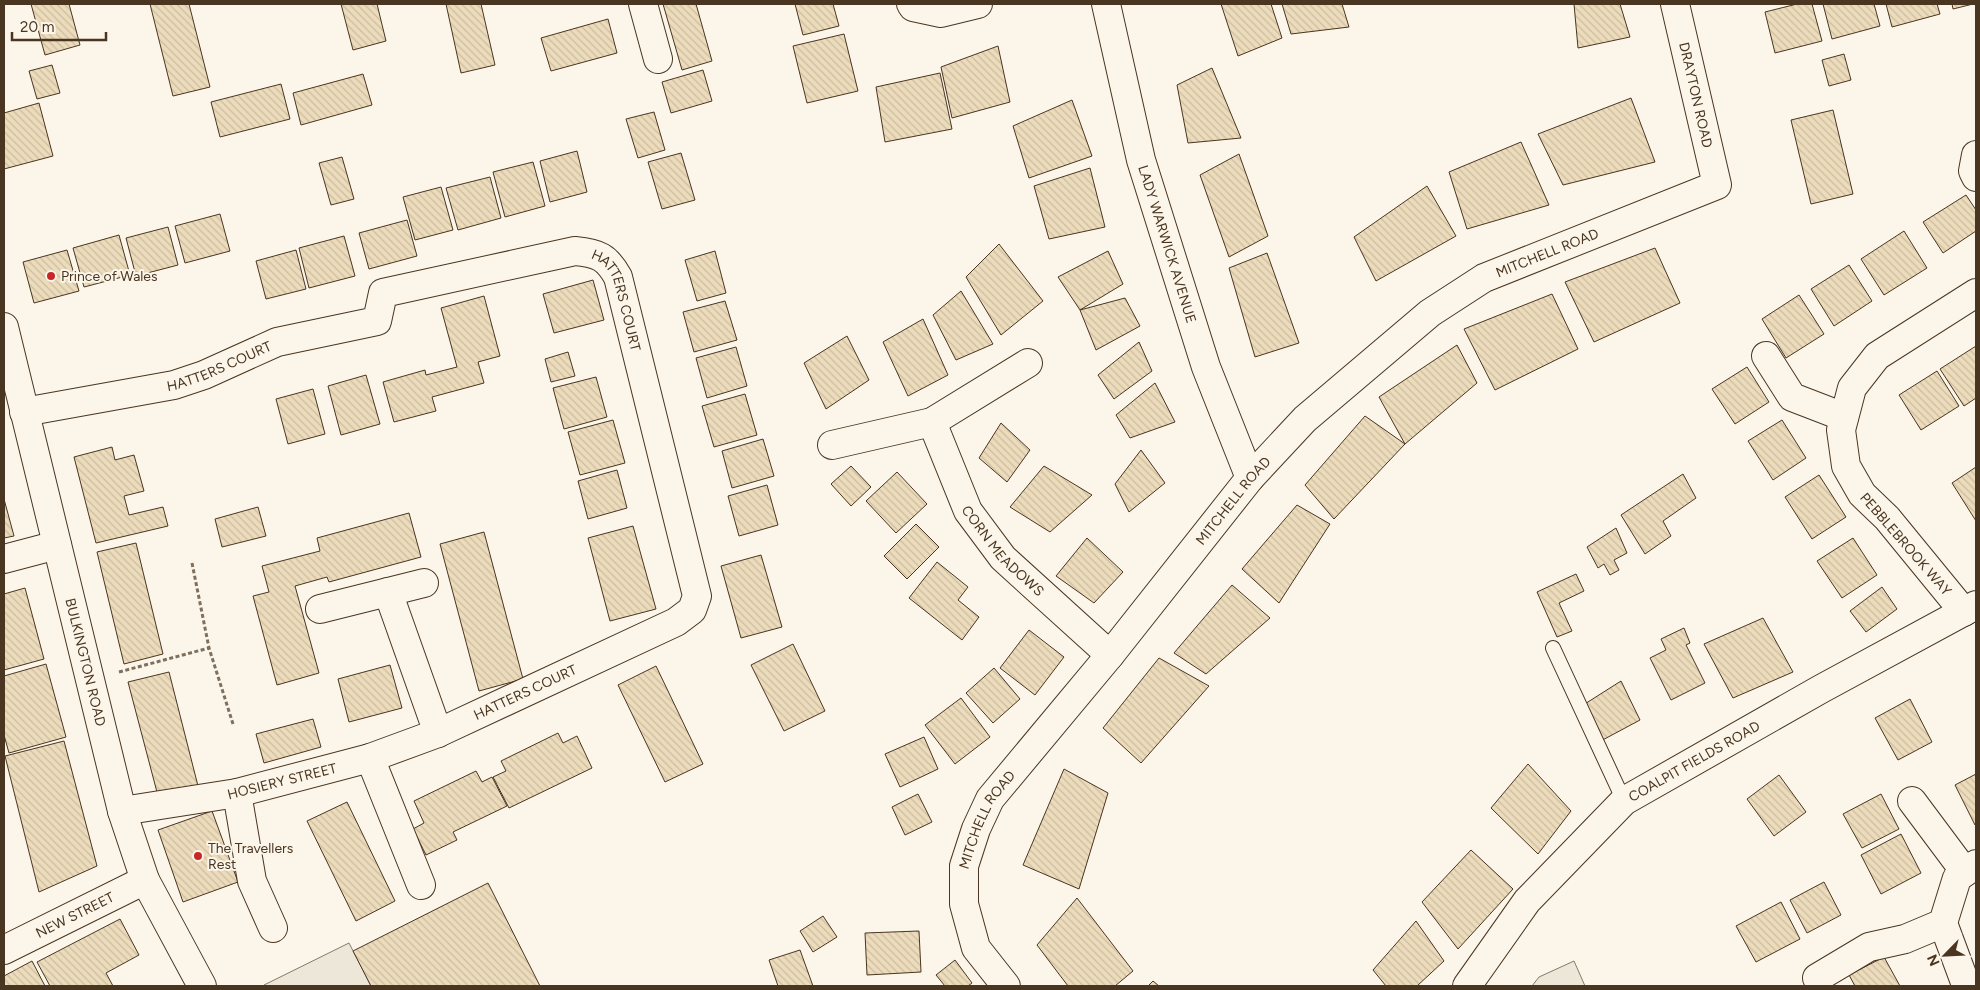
<svg xmlns="http://www.w3.org/2000/svg" width="1980" height="990" font-family="Figtree,sans-serif">
  <style>
    .parking { fill: #ede7d9; stroke: #887966 }
    .building { fill: url(#building-back-hatch); stroke: #4a3520 }
    .lines { fill: none; stroke-linecap: round; stroke-linejoin: round }
    .lane-casing { stroke: #4a3520; stroke-width: 16 }
    .street-casing { stroke: #4a3520; stroke-width: 30 }
    .secondary-casing { stroke: #4a3520; stroke-width: 30 }
    .path { stroke: #7f6f5c; stroke-width: 3; stroke-dasharray: 4 2.5; stroke-linecap: butt }
    .lane { stroke: #fbf6e9; stroke-width: 14 }
    .street { stroke: #fbf6e9; stroke-width: 28 }
    .secondary { stroke: #fbf6e9; stroke-width: 28 }
    .poi-dot { fill: #c62828; stroke: #fbf6e9; stroke-width: 2 }
    .labels { text-anchor: middle; stroke-width: 4; stroke-linejoin: round; paint-order: stroke }
    .street-label { font-size: 14px; fill: #4a3520; stroke: #fbf6e9 }
    .poi-label { font-size: 14px; fill: #4a3520; stroke: #fbf6e9; text-anchor: start }
  </style>
  <defs>
    <pattern id="building-back-hatch" width="6" height="6" patternUnits="userSpaceOnUse" patternTransform="scale(1.25)"><rect width="6" height="6" fill="#ecdcbc"/><path d="M-1 5l2 2M0 0l6 6M5-1l2 2" fill="none" stroke="#ccbda1"/></pattern>
  </defs>
  <rect width="100%" height="100%" fill="#fbf6e9"/>
  <g class="parking">
    <polygon points="349,943 371,986 265,986 264,985"/>
    <polygon points="1574,961 1585,986 1532,986 1539,977"/>
  </g>
  <g class="building">
    <polygon points="31,4 69,4 80,45 45,55"/>
    <polygon points="150,4 189,4 210,87 173,96"/>
    <polygon points="341,4 377,4 386,41 353,50"/>
    <polygon points="446,4 481,4 495,65 461,73"/>
    <polygon points="663,4 696,4 712,61 682,70"/>
    <polygon points="795,4 833,4 839,26 803,35"/>
    <polygon points="1221,4 1271,4 1282,38 1238,56"/>
    <polygon points="1282,4 1342,4 1349,27 1291,34"/>
    <polygon points="1574,4 1620,4 1630,37 1578,48"/>
    <polygon points="1797,4 1812,4 1822,41 1775,53 1765,12"/>
    <polygon points="1823,4 1874,4 1880,26 1832,39"/>
    <polygon points="1886,4 1937,4 1940,14 1892,27"/>
    <polygon points="1952,4 1973,4 1953,9"/>
    <polygon points="608,19 617,53 551,71 541,38"/>
    <polygon points="844,34 858,91 807,103 793,46"/>
    <polygon points="998,46 1010,102 952,118 941,67"/>
    <polygon points="1844,54 1851,80 1829,86 1822,60"/>
    <polygon points="52,65 60,93 37,99 29,71"/>
    <polygon points="1212,68 1241,138 1188,143 1177,85"/>
    <polygon points="703,70 712,101 671,113 662,82"/>
    <polygon points="940,73 952,129 885,142 876,87"/>
    <polygon points="363,74 372,105 301,125 293,93"/>
    <polygon points="281,84 290,119 220,137 211,102"/>
    <polygon points="1631,98 1655,162 1563,185 1538,134"/>
    <polygon points="1072,100 1092,156 1029,178 1013,126"/>
    <polygon points="39,103 53,156 4,169 4,113"/>
    <polygon points="1833,110 1853,194 1811,204 1791,120"/>
    <polygon points="654,112 665,150 638,158 626,119"/>
    <polygon points="1521,142 1549,205 1467,229 1449,172"/>
    <polygon points="577,151 587,192 550,202 540,161"/>
    <polygon points="681,153 695,200 662,209 648,162"/>
    <polygon points="1239,154 1268,236 1229,257 1200,175"/>
    <polygon points="342,157 354,199 331,205 319,163"/>
    <polygon points="533,162 545,206 505,217 493,172"/>
    <polygon points="1090,168 1105,227 1049,239 1034,186"/>
    <polygon points="490,177 501,218 458,230 446,188"/>
    <polygon points="1427,186 1456,236 1376,281 1354,237"/>
    <polygon points="441,187 453,230 415,240 403,197"/>
    <polygon points="1966,195 1976,210 1976,231 1943,253 1923,222"/>
    <polygon points="220,214 230,251 185,263 175,226"/>
    <polygon points="407,220 417,256 369,269 359,233"/>
    <polygon points="168,227 178,265 136,276 126,238"/>
    <polygon points="1904,231 1927,268 1884,295 1861,259"/>
    <polygon points="119,235 130,275 84,287 73,248"/>
    <polygon points="344,236 355,276 309,288 299,248"/>
    <polygon points="999,244 1043,301 1001,335 966,277"/>
    <polygon points="1655,248 1680,303 1594,342 1565,282"/>
    <polygon points="67,250 79,291 34,303 23,262"/>
    <polygon points="296,250 306,289 266,299 256,261"/>
    <polygon points="715,251 726,293 697,301 685,260"/>
    <polygon points="1108,251 1123,284 1080,310 1058,277"/>
    <polygon points="1267,253 1299,343 1255,357 1229,268"/>
    <polygon points="1849,265 1872,301 1834,326 1811,289"/>
    <polygon points="593,280 604,320 554,333 543,294"/>
    <polygon points="961,291 993,344 956,360 933,315"/>
    <polygon points="1552,294 1578,349 1495,390 1464,329"/>
    <polygon points="1799,295 1824,334 1786,358 1762,319"/>
    <polygon points="484,296 500,356 478,362 484,383 432,397 436,411 394,422 383,382 425,370 426,375 457,367 441,308"/>
    <polygon points="1125,298 1140,326 1096,350 1080,310"/>
    <polygon points="725,301 737,340 694,352 683,312"/>
    <polygon points="923,319 948,375 908,396 883,342"/>
    <polygon points="847,336 869,380 826,409 804,363"/>
    <polygon points="1139,342 1152,371 1114,399 1098,375"/>
    <polygon points="1457,345 1477,383 1405,444 1379,397"/>
    <polygon points="1976,346 1976,398 1964,406 1940,369"/>
    <polygon points="736,347 747,386 707,398 696,358"/>
    <polygon points="568,352 575,376 551,382 545,359"/>
    <polygon points="1747,367 1769,402 1735,424 1712,389"/>
    <polygon points="1937,371 1959,406 1921,430 1899,395"/>
    <polygon points="366,375 380,424 341,435 328,386"/>
    <polygon points="596,377 607,417 564,429 553,388"/>
    <polygon points="1155,383 1175,422 1130,438 1116,415"/>
    <polygon points="313,389 325,434 288,444 276,399"/>
    <polygon points="745,394 757,435 714,447 702,406"/>
    <polygon points="1365,416 1405,444 1334,519 1305,485"/>
    <polygon points="613,420 625,463 580,475 568,432"/>
    <polygon points="1782,420 1806,458 1773,480 1748,441"/>
    <polygon points="1001,423 1030,450 1007,482 979,458"/>
    <polygon points="763,439 774,476 732,488 722,451"/>
    <polygon points="112,447 115,460 134,455 144,491 124,496 129,515 163,507 168,526 96,543 74,457"/>
    <polygon points="1141,450 1165,483 1129,512 1115,484"/>
    <polygon points="851,466 871,487 851,506 831,484"/>
    <polygon points="1044,466 1092,495 1050,532 1010,507"/>
    <polygon points="1976,467 1976,521 1952,483"/>
    <polygon points="617,470 627,508 588,519 578,481"/>
    <polygon points="897,472 927,504 896,533 866,501"/>
    <polygon points="1683,474 1696,498 1663,521 1671,536 1645,554 1621,515"/>
    <polygon points="1819,475 1846,517 1812,539 1785,497"/>
    <polygon points="767,485 778,525 739,536 728,496"/>
    <polygon points="4,499 14,536 4,538"/>
    <polygon points="1297,505 1330,524 1279,603 1242,569"/>
    <polygon points="258,507 266,536 222,547 215,519"/>
    <polygon points="409,513 421,557 329,582 327,577 295,586 319,673 277,685 253,596 269,592 262,566 320,551 317,538"/>
    <polygon points="916,524 939,547 907,579 884,556"/>
    <polygon points="633,526 656,609 610,621 588,538"/>
    <polygon points="1616,528 1627,553 1614,560 1619,570 1610,575 1604,564 1598,568 1587,547"/>
    <polygon points="484,532 523,679 479,691 440,544"/>
    <polygon points="1087,538 1123,572 1094,603 1056,576"/>
    <polygon points="1853,538 1877,575 1842,598 1817,561"/>
    <polygon points="136,543 163,654 124,664 97,552"/>
    <polygon points="761,555 782,627 741,638 721,566"/>
    <polygon points="937,562 968,587 958,600 979,617 962,640 909,598"/>
    <polygon points="1576,574 1584,591 1559,603 1572,631 1557,637 1537,592"/>
    <polygon points="1232,585 1270,618 1206,674 1174,653"/>
    <polygon points="1882,587 1897,609 1866,632 1850,611"/>
    <polygon points="25,588 44,659 4,670 4,594"/>
    <polygon points="1763,618 1793,672 1733,698 1704,644"/>
    <polygon points="1684,628 1690,643 1686,645 1705,683 1671,700 1650,658 1666,650 1661,639"/>
    <polygon points="1029,630 1064,657 1035,695 1000,668"/>
    <polygon points="793,644 825,711 784,731 751,665"/>
    <polygon points="1159,658 1209,686 1141,763 1103,728"/>
    <polygon points="46,664 66,737 9,753 4,735 4,676"/>
    <polygon points="390,665 402,708 349,722 338,679"/>
    <polygon points="656,666 703,764 665,782 618,685"/>
    <polygon points="994,668 1020,699 993,723 966,693"/>
    <polygon points="169,672 198,786 158,796 128,682"/>
    <polygon points="1621,681 1640,720 1597,743 1580,707"/>
    <polygon points="961,698 990,737 955,764 925,725"/>
    <polygon points="1910,699 1932,742 1898,760 1875,718"/>
    <polygon points="313,719 321,747 264,763 256,734"/>
    <polygon points="558,733 563,743 577,736 592,768 509,808 493,777 506,771 501,761"/>
    <polygon points="924,737 938,769 900,787 885,754"/>
    <polygon points="64,741 97,866 39,892 5,756"/>
    <polygon points="1528,764 1571,811 1538,854 1491,808"/>
    <polygon points="1064,769 1108,793 1079,889 1023,865"/>
    <polygon points="476,771 482,782 492,777 507,806 453,832 457,840 426,855 413,829 424,823 414,801"/>
    <polygon points="1976,774 1976,824 1975,825 1955,785"/>
    <polygon points="1779,775 1806,812 1774,836 1747,799"/>
    <polygon points="918,794 932,822 905,835 892,807"/>
    <polygon points="1881,794 1899,829 1862,848 1843,814"/>
    <polygon points="347,802 395,901 356,921 307,821"/>
    <polygon points="212,811 238,882 183,902 158,830"/>
    <polygon points="1901,834 1921,873 1881,894 1861,855"/>
    <polygon points="1471,850 1513,889 1458,949 1422,902"/>
    <polygon points="1824,882 1841,915 1807,933 1790,900"/>
    <polygon points="488,883 540,986 371,986 353,951"/>
    <polygon points="1077,898 1133,971 1115,986 1068,986 1037,945"/>
    <polygon points="1781,902 1800,939 1756,962 1736,926"/>
    <polygon points="823,916 837,937 813,952 800,931"/>
    <polygon points="120,919 139,955 106,973 113,986 50,986 37,962"/>
    <polygon points="1416,921 1444,961 1417,986 1386,986 1373,970"/>
    <polygon points="919,931 921,972 867,975 865,933"/>
    <polygon points="800,950 813,986 778,986 769,960"/>
    <polygon points="1884,957 1900,986 1855,986 1849,975"/>
    <polygon points="955,960 972,983 968,986 945,986 936,975"/>
    <polygon points="32,961 45,986 4,986 4,976"/>
    <polygon points="1153,981 1159,986 1148,986"/>
  </g>
  <g class="lines">
    <defs>
      <polyline id="lane" points="1553,648 1624,801"/>
      <g id="street">
        <polyline points="643,4 658,59"/>
        <polyline points="911,4 913,7 941,13 978,4"/>
        <path id="s1" d="M1106,4L1141,160L1206,367L1250,478"/>
        <polyline points="1976,155 1973,171 1976,177"/>
        <polyline points="1766,356 1792,397 1844,417"/>
        <path id="s2" d="M24,412L174,385L204,375L277,342L377,321L383,293L575,251C598,253 607,257 618,277L697,596L692,610L676,622L438,733L370,758L237,793L122,811"/>
        <path id="s3" d="M932,422L968,511L1003,558L1110,655"/>
        <polyline points="832,445 932,422 1028,363"/>
        <polyline points="4,559 57,545"/>
        <polyline points="388,592 438,733"/>
        <polyline points="320,609 424,583"/>
        <polyline points="1964,612 1887,518 1862,494 1846,466 1841,430 1852,388 1877,356 1976,293"/>
        <polyline points="370,758 421,885"/>
        <polyline points="237,793 252,881 273,928"/>
        <polyline points="1912,801 1965,872"/>
        <polyline points="1943,923 1966,985"/>
        <path id="s4" d="M4,950L145,880"/>
        <polyline points="1817,978 1869,947 1905,939 1943,923 1957,878 1976,864"/>
        <path id="s5" d="M1006,986L976,948L964,904V866L976,829L990,799L1110,655L1250,478L1305,419L1430,313L1484,278L1717,185L1675,4"/>
        <path id="s6" d="M1467,986L1527,901L1624,801L1821,689L1976,605"/>
      </g>
      <g id="secondary">
        <path id="s7" d="M4,327L122,811L145,880L202,986"/>
      </g>
    </defs>
    <use href="#lane" class="lane-casing"/>
    <use href="#street" class="street-casing"/>
    <use href="#secondary" class="secondary-casing"/>
    <g class="path">
      <polyline points="192,563 209,648 233,724"/>
      <polyline points="119,672 209,648"/>
    </g>
    <use href="#lane" class="lane"/>
    <use href="#street" class="street"/>
    <use href="#secondary" class="secondary"/>
  </g>
  <g class="poi-dot">
    <circle cx="51" cy="276" r="5"/>
    <circle cx="198" cy="856" r="5"/>
  </g>
  <g class="labels">
    <g class="street-label">
      <text transform="translate(1696 95) rotate(77)" y="5">DRAYTON ROAD</text>
      <text dy="5" stroke="none"><textPath href="#s1" startOffset="248">LADY WARWICK AVENUE</textPath></text>
      <text dy="5" stroke="none"><textPath href="#s5" startOffset="994">MITCHELL ROAD</textPath></text>
      <text dy="5" stroke="none"><textPath href="#s2" startOffset="665">HATTERS COURT</textPath></text>
      <text dy="5" stroke="none"><textPath href="#s2" startOffset="201">HATTERS COURT</textPath></text>
      <text dy="5" stroke="none"><textPath href="#s5" startOffset="589">MITCHELL ROAD</textPath></text>
      <text transform="translate(1906 544) rotate(49)" y="5">PEBBLEBROOK WAY</text>
      <text dy="5" stroke="none"><textPath href="#s3" startOffset="149">CORN MEADOWS</textPath></text>
      <text dy="5" stroke="none"><textPath href="#s7" startOffset="345">BULKINGTON ROAD</textPath></text>
      <text transform="translate(525 692) rotate(-25)" y="5">HATTERS COURT</text>
      <text dy="5" stroke="none"><textPath href="#s6" startOffset="324">COALPIT FIELDS ROAD</textPath></text>
      <text transform="translate(282 781) rotate(-14)" y="5">HOSIERY STREET</text>
      <text dy="5" stroke="none"><textPath href="#s5" startOffset="184">MITCHELL ROAD</textPath></text>
      <text dy="5" stroke="none"><textPath href="#s4" startOffset="79">NEW STREET</textPath></text>
    </g>
    <g class="poi-label">
      <text x="61" y="281">Prince of Wales</text>
      <text x="208" y="853">The Travellers<tspan x="208" dy="16">Rest</tspan></text>
    </g>
  </g>
  <rect width="1980" height="990" fill="none" stroke="#4a3520" stroke-width="10"/>
  <g transform="translate(1945 955) rotate(246)" stroke="#fbf6e9" stroke-width="4" paint-order="stroke">
  <path d="M0-4L9 19L0 12L-9 19Z" fill="#4a3520"/>
  <text y="-8" font-size="14" font-weight="bold" text-anchor="middle" fill="#4a3520">N</text>
  </g>
  <path d="M12 32v8h94v-8" fill="none" stroke="#4a3520" stroke-width="2.5"/>
  <text x="20" y="32" font-size="15" fill="#4a3520" stroke="#fbf6e9" stroke-width="4" paint-order="stroke">20 m</text>
</svg>
